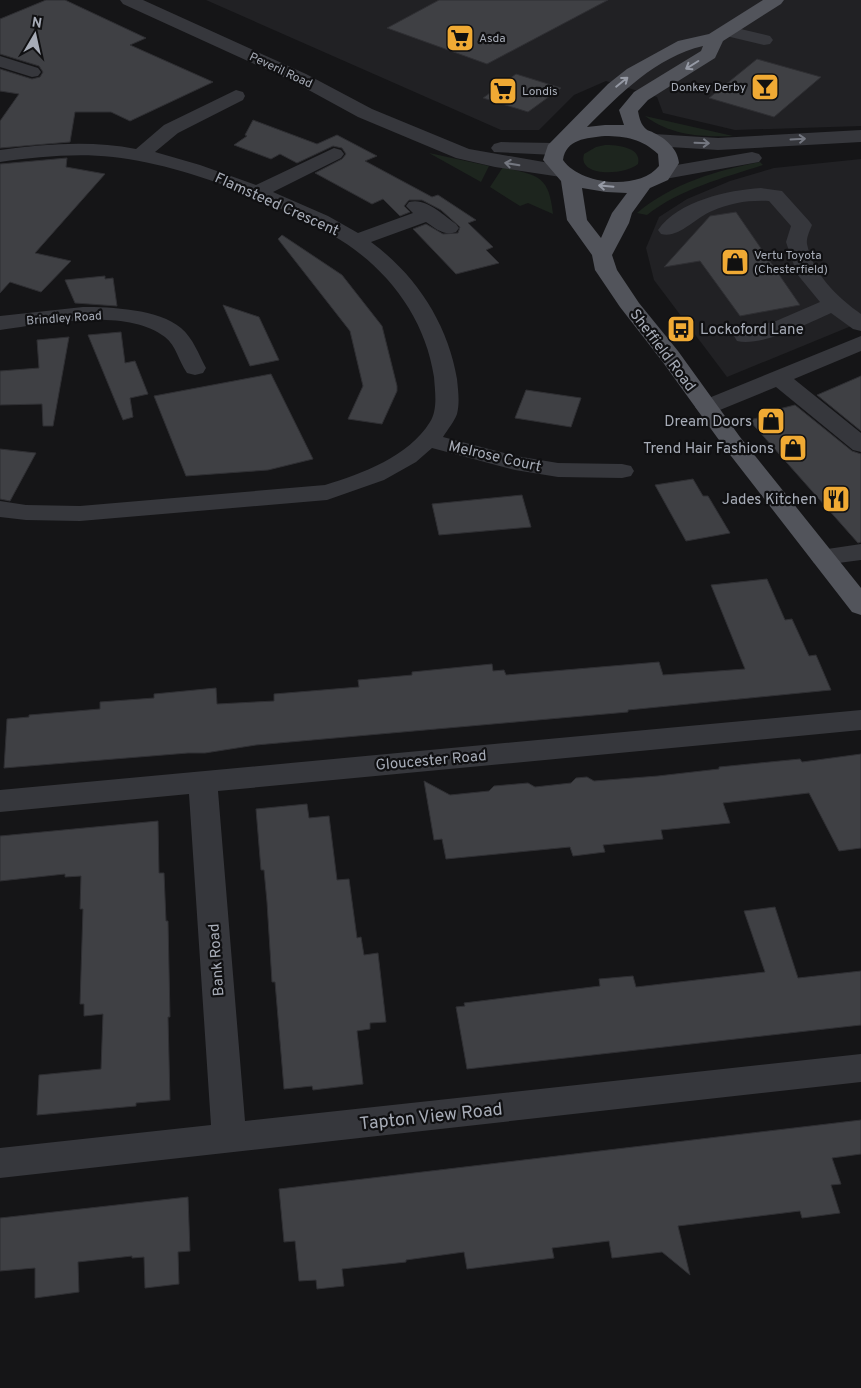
<svg xmlns="http://www.w3.org/2000/svg" width="861" height="1388" font-family="Overpass,sans-serif">
  <style>
    .built { fill: #212124 }
    .green { fill: #1d251e }
    .building { fill: #3f4044; stroke: #2f2f33 }
    .lines { fill: none; stroke-linecap: round; stroke-linejoin: round }
    .minor { fill: #36373c; fill-rule: evenodd }
    .major { fill: #52545b; fill-rule: evenodd }
    .oneway { stroke: #969aa5 }
    .oneway2 { stroke: #747780 }
    .labels { text-anchor: middle; stroke-width: 4.5; stroke-linejoin: round; paint-order: stroke }
    .far-poi-label { font-size: 12px; fill: #a7acb7; stroke: #101012; text-anchor: start }
    .far-street-label { font-size: 12px; fill: #a7acb7; stroke: #101012 }
    .street-label { font-size: 15px; fill: #a7acb7; stroke: #101012 }
    .poi-label { font-size: 15px; fill: #a7acb7; stroke: #101012; text-anchor: end }
    .near-street-label { font-size: 18px; fill: #a7acb7; stroke: #101012 }
  </style>
  <rect width="100%" height="100%" fill="#151517"/>
  <g class="built">
    <polygon points="206,0 861,0 861,126 735,130 663,113 657,97 606,81 574,95 539,130 501,130"/>
    <polygon points="861,159 861,322 727,377 654,280 646,248 659,217 687,199 730,181 774,168"/>
  </g>
  <g class="green">
    <path d="M645,116L733,136C701,137 672,136 645,116Z"/>
    <path d="M605,145C617,145 642,147 638,164C626,175 577,178 584,154L596,147Z"/>
    <polygon points="429,153 489,166 481,182"/>
    <path d="M760,162L763,165C723,178 680,189 647,215L637,213C673,183 715,171 760,162Z"/>
    <path d="M503,167C538,176 549,175 553,214L528,203L520,206L490,187Z"/>
  </g>
  <g class="building">
    <polygon points="46,0 65,0 146,38 130,45 213,82 130,121 111,112 75,112 70,142 0,148 0,121 19,94 0,91 0,69 32,79 40,77 43,72 39,66 0,54 0,19"/>
    <polygon points="439,0 608,0 487,64 387,28"/>
    <polygon points="757,59 821,77 774,117 709,98"/>
    <polygon points="516,74 561,88 528,112 483,98"/>
    <polygon points="253,120 317,144 337,135 377,156 365,161 432,197 438,195 476,220 468,223 493,247 486,250 499,263 456,274 413,229 426,224 443,234 458,233 460,227 441,210 422,200 409,200 404,206 410,212 400,216 383,199 372,204 315,173 342,159 346,154 342,148 333,146 297,163 280,154 271,159 234,145 247,136 245,135"/>
    <polygon points="67,158 66,167 105,174 35,253 71,261 41,292 10,282 0,293 0,164"/>
    <polygon points="736,212 800,305 740,316 700,261 664,267 710,216"/>
    <polygon points="282,235 342,275 382,326 397,386 397,391 382,424 348,419 363,386 350,331 278,239"/>
    <polygon points="105,276 105,279 113,278 117,306 75,303 65,280"/>
    <polygon points="223,305 259,317 279,360 250,366"/>
    <polygon points="121,332 125,363 135,361 148,394 130,398 133,417 123,420 88,335"/>
    <polygon points="69,337 53,426 43,426 42,404 0,405 0,371 39,368 37,340"/>
    <polygon points="271,374 313,459 268,470 186,476 154,396"/>
    <polygon points="861,376 861,431 817,395"/>
    <polygon points="526,390 581,398 571,427 515,418"/>
    <polygon points="795,405 852,451 861,454 861,542 858,543 749,420 766,416 763,413"/>
    <polygon points="0,449 36,453 10,501 0,499"/>
    <polygon points="693,479 703,496 708,496 730,533 686,541 655,485"/>
    <polygon points="522,495 531,527 439,535 432,504"/>
    <polygon points="767,579 785,620 792,619 809,656 816,655 831,690 628,710 628,712 256,745 205,753 188,753 4,768 7,719 29,717 29,715 100,709 100,702 154,698 154,694 216,688 217,704 274,701 274,694 359,687 358,680 412,675 412,672 492,664 493,671 504,670 506,675 659,662 663,675 745,669 711,585"/>
    <polygon points="861,754 861,848 839,851 809,793 723,803 730,823 661,830 663,839 603,845 605,852 573,856 570,847 446,859 442,839 434,840 424,781 450,795 489,791 494,786 528,783 535,787 571,783 576,778 587,777 594,781 658,776 719,769 719,767 800,759 802,762"/>
    <polygon points="307,804 309,818 329,816 337,880 349,879 357,938 361,937 364,955 378,953 386,1022 370,1023 370,1029 357,1031 363,1084 313,1090 312,1086 284,1089 275,982 272,982 267,902 264,870 261,870 256,809"/>
    <polygon points="158,821 159,873 164,873 166,921 168,921 170,1017 168,1017 170,1100 136,1103 136,1106 37,1115 39,1075 101,1069 103,1014 84,1016 84,1004 80,1004 83,909 80,909 81,876 65,877 65,874 0,881 0,836"/>
    <polygon points="775,907 798,978 861,971 861,1025 467,1069 456,1007 465,1006 464,1003 600,986 599,979 633,976 636,987 765,972 744,911"/>
    <polygon points="861,1120 861,1154 832,1158 841,1184 831,1185 840,1213 802,1218 800,1211 678,1226 690,1275 662,1252 612,1258 609,1241 552,1248 554,1258 467,1269 464,1252 406,1260 406,1262 342,1269 344,1286 317,1289 316,1280 299,1281 295,1241 284,1242 279,1189"/>
    <polygon points="188,1197 190,1251 178,1252 179,1284 145,1288 144,1257 132,1258 132,1256 78,1262 79,1292 35,1298 35,1268 0,1271 0,1218"/>
  </g>
  <g class="lines">
    <g class="minor">
      <polygon points="120,0 143,0 306,74 372,109 469,149 561,165 568,167 571,171 568,175 561,177 495,167 456,158 358,117 294,82 123,4"/>
      <polygon points="728,26 770,36 773,40 770,44 764,45 722,35 719,31 722,27"/>
      <polygon points="0,56 38,68 41,72 38,76 32,77 0,67"/>
      <path d="M236,90L243,92L245,96L243,100L178,133L155,152L200,165L256,185L334,148L341,150L344,154L341,158L273,192L328,216L358,233L413,213L406,206L409,202C426,197 443,215 456,224L459,228L456,232C444,236 436,229 426,222L371,242C416,275 448,324 457,379C458,390 460,402 457,414C454,422 448,429 443,437L516,456L558,463L622,464L631,466L634,471L631,476L622,478L558,477L515,470L432,448L416,462L384,480L327,500L80,521L26,520L0,517V501L26,505L80,506L325,485C362,474 409,456 430,422C438,409 435,392 434,377C425,316 385,265 332,235C273,201 181,164 113,157C75,153 37,157 0,162V150C45,144 91,140 136,149L164,125Z"/>
      <polygon points="861,130 861,142 718,150 654,146 647,144 644,140 647,136 654,134 718,138"/>
      <polygon points="501,142 555,143 562,145 565,149 562,153 555,155 494,152 491,148 494,144"/>
      <polygon points="752,152 759,154 762,158 759,162 665,179 658,177 655,173 658,169 665,167"/>
      <path d="M761,188L782,191L809,221L812,225C810,230 806,238 807,244C813,274 837,297 861,314V331L853,329L831,313C809,323 761,347 737,341L734,336L737,331L776,321L820,302L797,274L786,242L791,226L769,201C749,200 730,203 712,211C695,218 678,239 661,234L658,230C678,201 728,190 761,188Z"/>
      <path d="M83,307C111,307 159,309 181,328C193,338 199,355 206,368L203,373L195,375L187,373C179,362 176,345 165,337C126,307 45,324 0,330V316Z"/>
      <polygon points="861,336 861,351 794,379 861,433 861,452 853,450 776,387 715,412 707,414 699,412 695,407 699,402"/>
      <polygon points="861,544 861,560 823,565 814,563 810,557 814,551"/>
      <polygon points="861,710 861,730 218,791 245,1121 861,1054 861,1082 0,1178 0,1148 211,1125 189,794 0,812 0,790"/>
    </g>
    <path class="major" d="M763,0H784L781,4L723,41L715,58L648,100L638,111C639,117 641,125 646,129C648,131 651,131 654,133C665,138 678,149 679,163L668,180L650,188L632,213L629,223L612,255L617,270L639,303L678,351L740,437L861,588V615L852,612L724,447L662,361L620,307L595,270L592,255L567,220L561,181L543,160L548,145L608,84L627,69L678,41L709,34ZM703,46L701,51L634,92L619,110L624,125H605L587,127C620,94 656,57 703,46ZM605,136C626,136 642,139 658,154L659,166C639,191 580,185 563,160C566,139 586,138 605,136ZM582,188L606,192L627,193L612,213L601,238L587,220Z"/>
  </g>
  <defs><path id="oneway-shaft" d="M-6 0H5M1.5-3L5.5 0L1.5 3" fill="none" stroke-width="1.6" stroke-linecap="round" stroke-linejoin="round" transform="scale(1.25)"/></defs>
  <g class="oneway">
    <use href="#oneway-shaft" transform="translate(692 65) rotate(148)"/>
    <use href="#oneway-shaft" transform="translate(622 82) rotate(-39)"/>
    <use href="#oneway-shaft" transform="translate(606 186) rotate(-175)"/>
  </g>
  <g class="oneway2">
    <use href="#oneway-shaft" transform="translate(798 139) rotate(-3)"/>
    <use href="#oneway-shaft" transform="translate(702 143) rotate(2)"/>
    <use href="#oneway-shaft" transform="translate(512 164) rotate(-171)"/>
  </g>
  <defs>
    <symbol id="supermarket-square" viewBox="-11 -11 22 22"><rect x="-9" y="-9" width="18" height="18" rx="4" fill="#f0aa34" stroke="#101012"/><path d="M-6-5.5h2.5l.6 2H6L4.5 2H-2.5L-4.4-4H-6ZM-1.5 3.2a1.3 1.3 0 1 0 .1 0ZM3 3.2a1.3 1.3 0 1 0 .1 0Z" fill="#111"/></symbol>
    <symbol id="bar-square" viewBox="-11 -11 22 22"><rect x="-9" y="-9" width="18" height="18" rx="4" fill="#f0aa34" stroke="#101012"/><path d="M-6-5H6L.8 .8V4.5H3.5V6h-7V4.5H-.8V.8Z" fill="#111"/></symbol>
    <symbol id="shop-square" viewBox="-11 -11 22 22"><rect x="-9" y="-9" width="18" height="18" rx="4" fill="#f0aa34" stroke="#101012"/><path d="M-5-2.5h2.3a2.7 3.5 0 0 1 5.4 0H5L5.5 6h-11ZM-1.5-2.5h3a1.5 2.3 0 0 0-3 0Z" fill="#111"/></symbol>
    <symbol id="bus-square" viewBox="-11 -11 22 22"><rect x="-9" y="-9" width="18" height="18" rx="4" fill="#f0aa34" stroke="#101012"/><path d="M-5-6H5V4H4V6H2V4H-2V6H-4V4H-5ZM-3.5-4V0h7V-4ZM-3.5 1.2v1.5H-2V1.2ZM2 1.2v1.5H3.5V1.2Z" fill="#111"/></symbol>
    <symbol id="restaurant-square" viewBox="-11 -11 22 22"><rect x="-9" y="-9" width="18" height="18" rx="4" fill="#f0aa34" stroke="#101012"/><path d="M-5-6h1v4h1v-4h1v4h1v-4h1v5L-1.5 .5V6h-2V.5L-5-1ZM5-6V6H3V1.5H1.5Q1.5-4 5-6Z" fill="#111"/></symbol>
  </defs>
  <g fill-rule="evenodd">
    <use href="#supermarket-square" x="444" y="22" width="32" height="32"/>
    <use href="#bar-square" x="749" y="71" width="32" height="32"/>
    <use href="#supermarket-square" x="487" y="75" width="32" height="32"/>
    <use href="#shop-square" x="719" y="246" width="32" height="32"/>
    <use href="#bus-square" x="665" y="313" width="32" height="32"/>
    <use href="#shop-square" x="755" y="405" width="32" height="32"/>
    <use href="#shop-square" x="777" y="432" width="32" height="32"/>
    <use href="#restaurant-square" x="820" y="483" width="32" height="32"/>
  </g>
  <g class="labels">
    <g class="far-poi-label">
      <text x="479" y="42">Asda</text>
      <text x="746" y="91" text-anchor="end">Donkey Derby</text>
      <text x="522" y="95">Londis</text>
      <text x="754" y="259">Vertu Toyota<tspan x="754" dy="14">(Chesterfield)</tspan></text>
    </g>
    <g class="far-street-label">
      <text transform="translate(281 70) rotate(25)" y="4">Peveril Road</text>
      <text transform="translate(64 318) rotate(-4)" y="4">Brindley Road</text>
    </g>
    <g class="street-label">
      <text transform="translate(277 204) rotate(24)" y="5">Flamsteed Crescent</text>
      <text transform="translate(663 350) rotate(53)" y="5">Sheffield Road</text>
      <text transform="translate(495 456) rotate(13)" y="5">Melrose Court</text>
      <text transform="translate(431 760) rotate(-5)" y="5">Gloucester Road</text>
      <text transform="translate(216 960) rotate(-94)" y="5">Bank Road</text>
    </g>
    <g class="poi-label">
      <text x="700" y="334" text-anchor="start">Lockoford Lane</text>
      <text x="752" y="426">Dream Doors</text>
      <text x="774" y="453">Trend Hair Fashions</text>
      <text x="817" y="504">Jades Kitchen</text>
    </g>
    <g class="near-street-label">
      <text transform="translate(431 1116) rotate(-6)" y="6">Tapton View Road</text>
    </g>
  </g>
  <g transform="translate(35 35) rotate(9)" stroke="#101012" stroke-width="4" paint-order="stroke">
  <path d="M0-4L9 19L0 12L-9 19Z" fill="#a7acb7"/>
  <text y="-8" font-size="14" font-weight="bold" text-anchor="middle" fill="#a7acb7">N</text>
  </g>
</svg>
